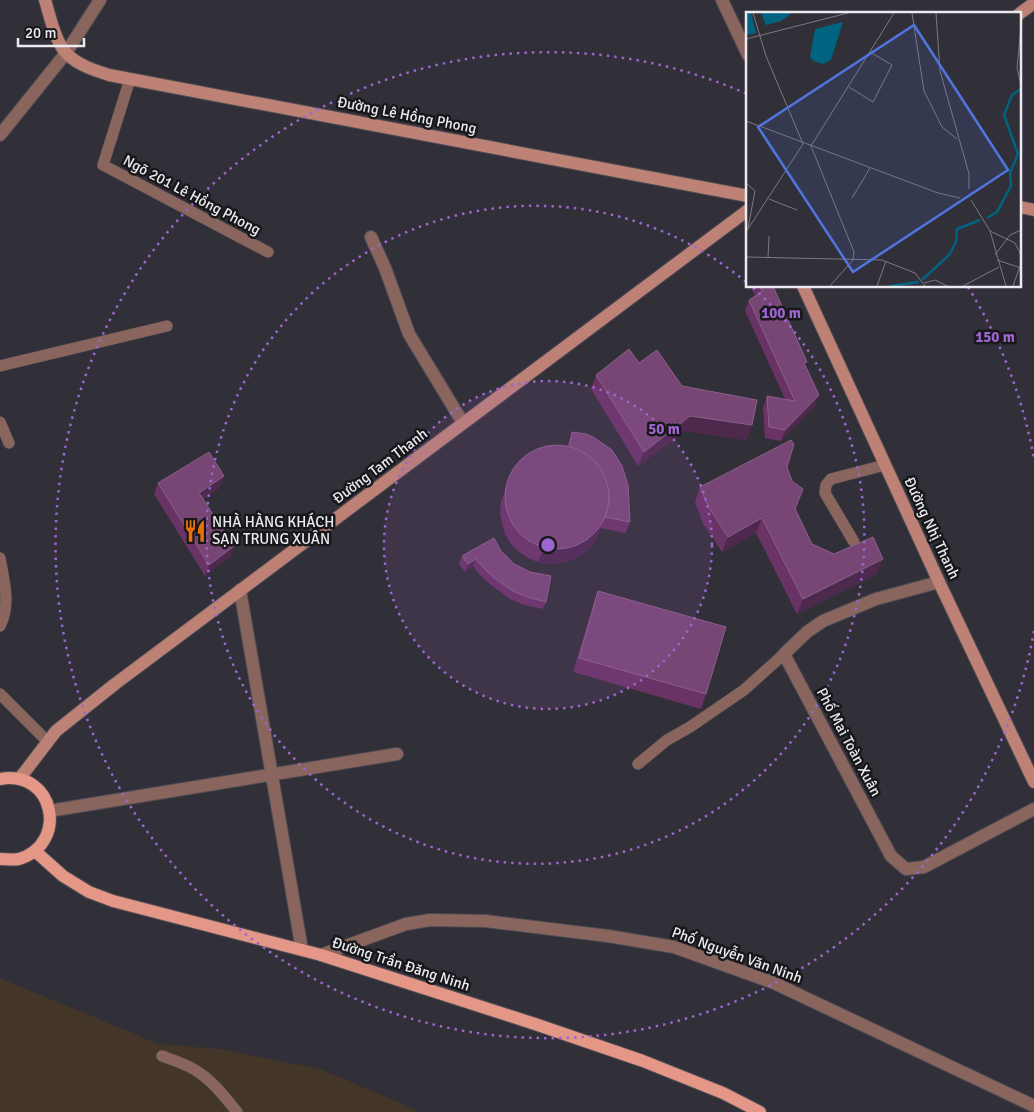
<svg xmlns="http://www.w3.org/2000/svg" width="1034" height="1112" font-family="Signika,sans-serif">
  <style>
    .commercial { fill: #433528 }
    .lines { fill: none; stroke-linecap: round; stroke-linejoin: round }
    .lane-casing { stroke: #4f4d55; stroke-width: 12 }
    .street-casing { stroke: #4f4d55; stroke-width: 14 }
    .secondary-casing { stroke: #4f4d55; stroke-width: 14 }
    .primary-casing { stroke: #4f4d55; stroke-width: 14 }
    .lane { stroke: #8a655d; stroke-width: 11 }
    .street { stroke: #8a655d; stroke-width: 12 }
    .secondary { stroke: #bd8175; stroke-width: 12 }
    .primary { stroke: #e49787; stroke-width: 12 }
    .wall { fill: #6a3365 }
    .shaded-wall { fill: #4d294d }
    .building { fill: #784674; stroke: #8a6088 }
    .ring { fill: none; stroke: #9d65ce; stroke-width: 2.5; stroke-dasharray: 2.5 5 }
    .labels { text-anchor: middle; stroke-width: 5; stroke-linejoin: round; paint-order: stroke }
    .street-label { font-size: 15px; fill: #ebeaf0; stroke: #18181b }
    .poi-label { font-size: 15px; fill: #ebeaf0; stroke: #18181b; text-anchor: start }
    .inset-river { fill: none; stroke: #006481; stroke-width: 2.5 }
    .inset-road { fill: none; stroke: #7b7a81; stroke-width: 1 }
    .view { fill: #5075de; fill-opacity: 0.15; stroke: #5075de; stroke-width: 2.5 }
    .inset-edge { fill: none; stroke: #ebeaf0; stroke-width: 2.5 }
    .centre { fill: #9d65ce; stroke: #18181b; stroke-width: 2.5 }
    .ring-label { font-size: 15px; text-anchor: middle; font-weight: bold; fill: #9d65ce; stroke: #18181b; stroke-width: 5; stroke-linejoin: round; paint-order: stroke }
  </style>
  <rect width="100%" height="100%" fill="#312f37"/>
  <polygon class="commercial" points="0,978 159,1044 219,1049 320,1069 389,1098 419,1112 0,1112"/>
  <g class="lines">
    <defs>
      <g id="lane">
        <polyline points="130,79 103,165 268,252"/>
        <polyline points="0,366 167,326"/>
        <polyline points="0,422 9,443"/>
        <polyline points="854,542 825,493 826,485 831,479 885,465"/>
        <path d="M0,558C4,581 11,605 0,626"/>
        <polyline points="0,694 48,742"/>
        <polyline points="638,764 667,740 690,727 744,690 784,654"/>
        <path d="M162,1056C173,1060 186,1064 195,1070C212,1080 225,1097 237,1112"/>
      </g>
      <g id="street">
        <polyline points="722,0 748,55"/>
        <polyline points="0,135 66,53 100,0"/>
        <polyline points="371,237 385,268 409,334 463,423"/>
        <polyline points="939,582 876,599 823,621 807,632 784,654 891,856 906,869 924,867 1034,809"/>
        <polyline points="240,590 302,950"/>
        <polyline points="49,811 397,754"/>
        <polyline points="321,955 406,924 430,920 485,921 608,936 674,947 774,983 1034,1106"/>
      </g>
      <g id="secondary">
        <path d="M45,0C50,16 55,42 67,54C78,65 94,70 109,75L748,196"/>
        <polyline points="1019,14 1034,3"/>
        <polyline points="1020,207 1034,210"/>
        <polyline points="803,286 939,582 1034,782"/>
        <polyline points="20,778 56,731 115,684 748,210"/>
      </g>
      <g id="primary">
        <path d="M0,779C55,769 69,844 19,859C14,860 6,859 0,859"/>
        <polyline points="35,851 63,876 89,892 113,901 321,955 535,1024 643,1061 723,1093 760,1112"/>
      </g>
    </defs>
    <use href="#lane" class="lane-casing"/>
    <use href="#street" class="street-casing"/>
    <use href="#secondary" class="secondary-casing"/>
    <use href="#primary" class="primary-casing"/>
    <use href="#lane" class="lane"/>
    <use href="#street" class="street"/>
    <use href="#secondary" class="secondary"/>
    <use href="#primary" class="primary"/>
  </g>
  <g class="wall">
    <polygon points="751,286 773,286 806,367 815,406 781,441 765,438 763,408 767,396 785,399 745,311 749,300 755,296"/>
    <polygon points="639,363 682,386 747,440 685,431 638,466 591,389 596,375"/>
    <polygon points="572,432 630,522 626,533 601,528 596,539 590,548 581,555 572,560 561,563 550,564 538,562 528,558 519,552 511,544 505,534 502,524 500,513 501,502 510,476 567,447"/>
    <polygon points="787,467 796,509 812,544 877,574 797,614 756,533 722,552 703,523 695,502 700,487"/>
    <polygon points="224,476 219,488 203,499 234,546 230,557 205,576 154,494 158,483"/>
    <polygon points="501,551 546,602 543,609 524,605 510,599 491,585 479,574 473,566 465,572 459,564 462,556"/>
    <polygon points="598,591 706,694 701,709 573,672 593,606"/>
  </g>
  <g class="shaded-wall">
    <polygon points="819,395 815,406 781,441 785,430"/>
    <polygon points="690,416 752,425 747,440 685,431 638,466 644,452"/>
    <polygon points="224,476 219,488 194,504 199,493"/>
    <polygon points="606,513 596,539 590,548 581,555 572,560 561,563 550,564 538,562 544,548"/>
    <polygon points="762,518 756,533 722,552 728,537"/>
    <polygon points="234,546 230,557 205,576 209,565"/>
    <polygon points="476,559 473,566 465,572 468,564"/>
    <polygon points="883,559 877,574 797,614 803,599"/>
  </g>
  <g class="building">
    <polygon points="760,286 773,286 807,362 804,363 819,395 785,430 769,427 767,396 795,401 749,300 762,292"/>
    <polygon points="629,349 639,363 657,350 682,386 757,400 752,425 690,416 644,452 596,375"/>
    <polygon points="572,432 586,434 593,437 612,450 622,466 628,485 630,522 605,517 609,502 609,491 606,480 601,470 595,461 586,454 576,449 569,447"/>
    <polygon points="791,440 794,444 787,467 792,481 803,489 795,509 812,544 834,554 873,537 883,559 803,599 762,518 728,537 709,508 700,487"/>
    <circle cx="557" cy="497" r="52"/>
    <polygon points="209,452 224,476 199,493 234,546 209,565 158,483"/>
    <polygon points="494,538 501,551 514,564 530,572 551,576 546,602 527,597 513,591 493,577 482,566 476,559 468,564 462,556"/>
    <polygon points="598,591 726,627 706,694 579,658"/>
  </g>
  <circle cx="548" cy="545" r="164" fill="#9d65ce" fill-opacity=".12"/>
  <g class="ring">
    <circle cx="548" cy="545" r="164"/>
    <path d="M753 288A329 329 0 1 1 746 282"/>
    <path d="M1034 631A493 493 0 1 1 745 93M968 287A493 493 0 0 1 1034 459"/>
  </g>
  <defs>
    <symbol id="restaurant-bare" viewBox="-9 -9 18 18"><path d="M-5-6h1v4h1v-4h1v4h1v-4h1v5L-1.5 .5V6h-2V.5L-5-1ZM5-6V6H3V1.5H1.5Q1.5-4 5-6Z" fill="#e8710a" stroke="#18181b" stroke-width="2.5" paint-order="stroke"/></symbol>
  </defs>
  <g fill-rule="evenodd">
    <use href="#restaurant-bare" x="179" y="515" width="32" height="32"/>
  </g>
  <g class="labels">
    <g class="street-label">
      <text transform="translate(407 115) rotate(11)" y="5">Đường Lê Hồng Phong</text>
      <text transform="translate(192 195) rotate(28)" y="5">Ngõ 201 Lê Hồng Phong</text>
      <text transform="translate(380 466) rotate(-37)" y="5">Đường Tam Thanh</text>
      <text transform="translate(932 528) rotate(65)" y="5">Đường Nhị Thanh</text>
      <text transform="translate(849 742) rotate(62)" y="5">Phố Mai Toàn Xuân</text>
      <text transform="translate(737 955) rotate(20)" y="5">Phố Nguyễn Văn Ninh</text>
      <text transform="translate(401 964) rotate(18)" y="5">Đường Trần Đăng Ninh</text>
    </g>
    <g class="poi-label">
      <text x="212" y="527">NHÀ HÀNG KHÁCH<tspan x="212" dy="17">SẠN TRUNG XUÂN</tspan></text>
    </g>
  </g>
  <g transform="translate(746 12)">
    <rect width="275" height="275" fill="#312f37"/>
    <path d="M0,1H5L10,21L0,23ZM15,1H46L35,9L20,13ZM97,10L85,48L77,52L67,49L64,45L69,17Z" fill="#006481"/>
    <path class="inset-river" d="M241,206L251,200L265,174L264,161L272,142L258,103L266,83L275,77M176,268L203,243L210,230L211,217L234,208M144,274L173,270"/>
    <path class="inset-road" d="M166,1L178,79L196,115L211,127M190,1L194,59L223,162V177M275,15L271,56L275,73M0,27L102,1M103,75L127,90L146,53L124,40M0,109L192,181L214,186M65,134L148,1M65,134L108,240L107,248L84,274M0,171L9,179L2,216M106,186L124,156M23,187L51,198M225,188L244,219L260,274M244,219L269,231L275,243M0,220L57,132L20,44L7,1M249,243L264,223L275,218M0,245L136,248L169,261L179,274M22,246L23,224M251,248L275,256M178,271L189,268L201,274M131,274L140,249M217,274L253,255M267,274L274,254"/>
    <path class="view" d="M168,13L262,158L107,260L12,115Z"/>
    <rect width="275" height="275" class="inset-edge"/>
  </g>
  <circle cx="548" cy="545" r="8" class="centre"/>
  <g class="ring-label">
    <text x="781" y="318">100 m</text>
    <text x="995" y="342">150 m</text>
    <text x="664" y="434">50 m</text>
  </g>
  <path d="M18 38v8h66v-8" fill="none" stroke="#ebeaf0" stroke-width="2.5"/>
  <text x="25" y="38" font-size="15" fill="#ebeaf0" stroke="#18181b" stroke-width="4" paint-order="stroke">20 m</text>
</svg>
